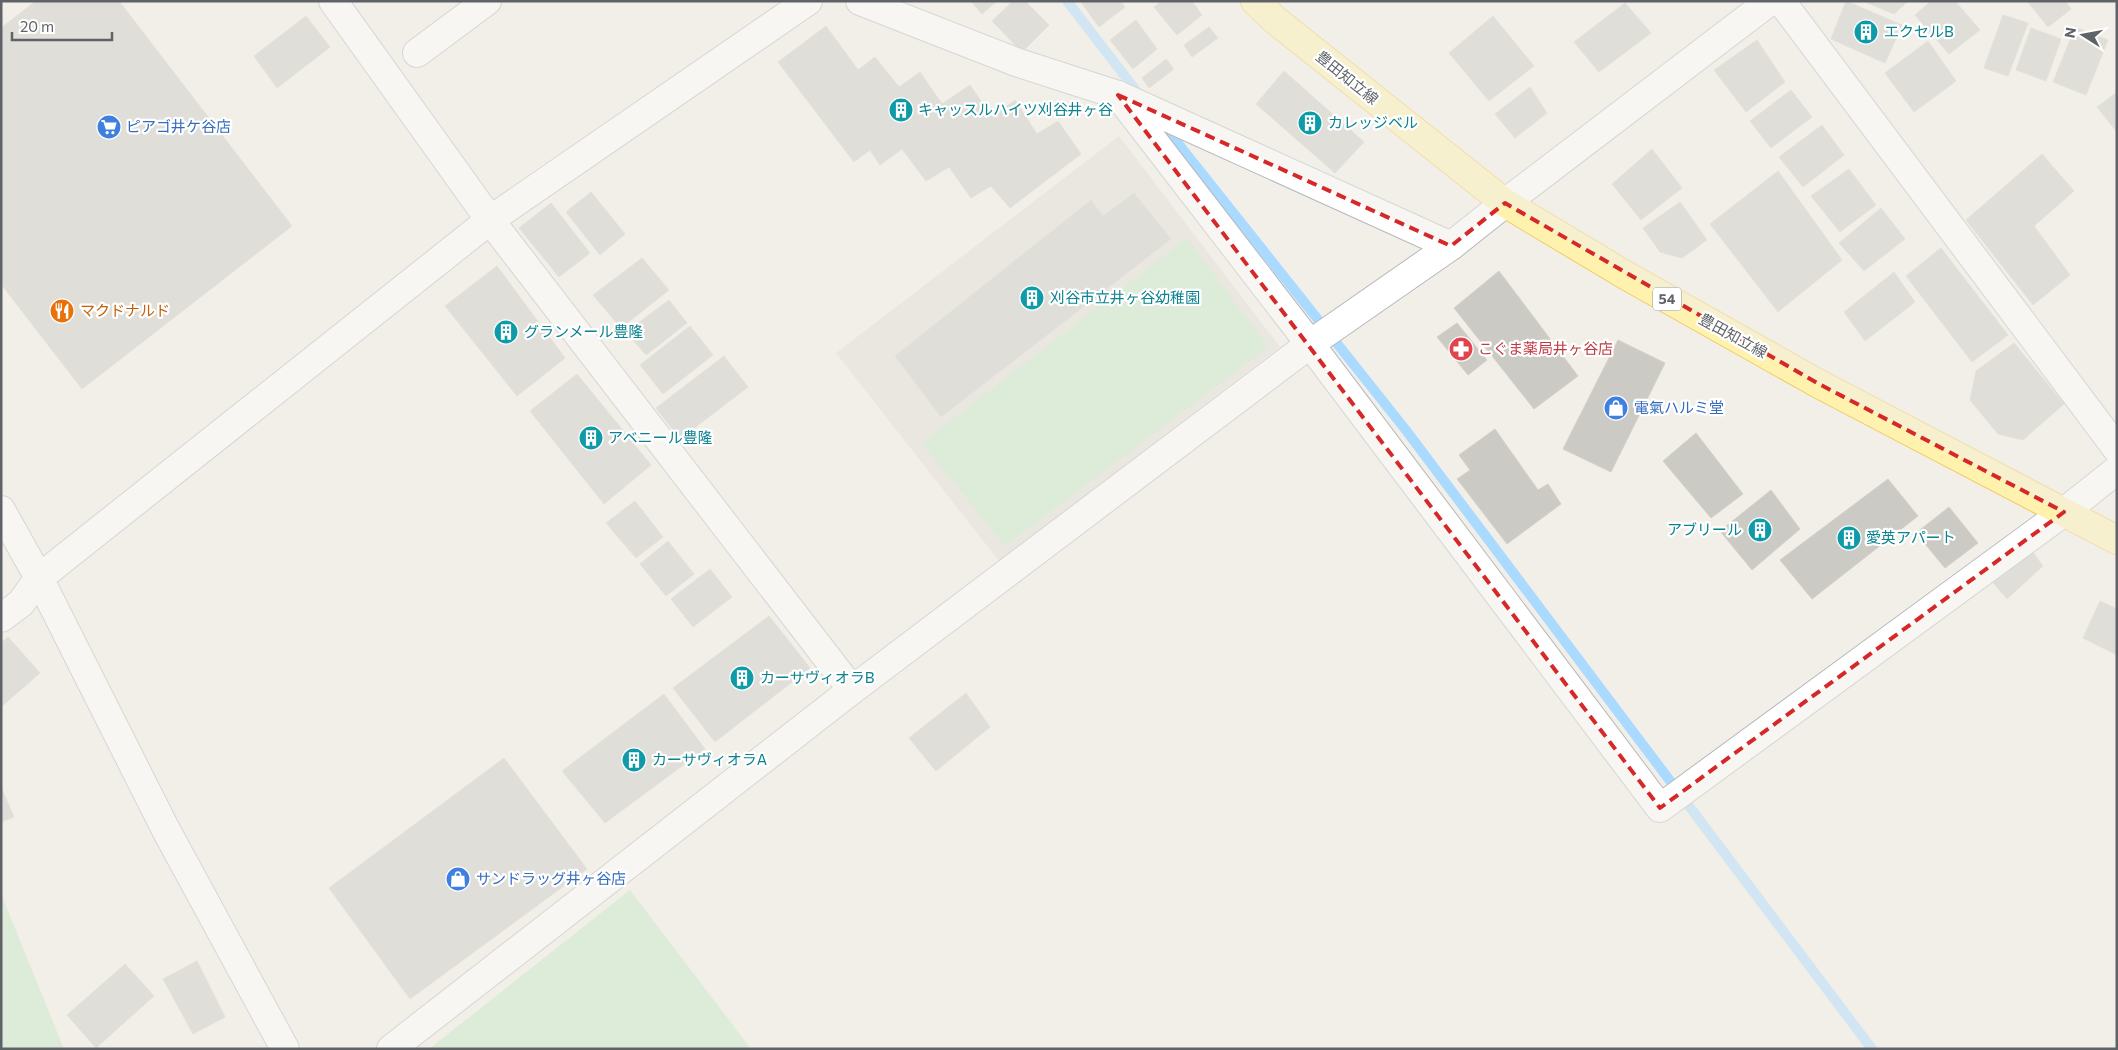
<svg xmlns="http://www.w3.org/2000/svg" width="2118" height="1050" font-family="Commissioner,'Noto Sans JP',sans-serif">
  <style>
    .education { fill: #e1ded6 }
    .green { fill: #c5e8c5 }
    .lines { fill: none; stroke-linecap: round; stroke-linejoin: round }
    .stream { stroke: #aadaff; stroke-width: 10 }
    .building { fill: #cccac5; stroke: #d6d1c6 }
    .street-casing { stroke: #b5b8bc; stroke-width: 30 }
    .secondary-casing { stroke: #b6babf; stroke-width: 30 }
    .primary-casing { stroke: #f2c960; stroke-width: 30 }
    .street { stroke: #fff; stroke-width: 28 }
    .secondary { stroke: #fff; stroke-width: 28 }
    .primary { stroke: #fff2af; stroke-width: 28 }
    .marked { fill: none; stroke: #d62828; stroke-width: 4; stroke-dasharray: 10 6; stroke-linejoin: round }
    .labels { text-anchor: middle; stroke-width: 4.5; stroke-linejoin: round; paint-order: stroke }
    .shield { fill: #fff; stroke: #8f9295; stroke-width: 1 }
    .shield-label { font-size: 14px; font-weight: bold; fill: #5f6368 }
    .culture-label { font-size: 15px; fill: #0d838f; stroke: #fff; text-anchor: start }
    .street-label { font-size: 15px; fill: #5f6368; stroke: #fff }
    .shop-label { font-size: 15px; fill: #366cbe; stroke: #fff; text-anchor: start }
    .food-label { font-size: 15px; fill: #c56008; stroke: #fff; text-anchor: start }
    .health-label { font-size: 15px; fill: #be3a42; stroke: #fff; text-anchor: start }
  </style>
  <rect width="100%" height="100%" fill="#f1efe8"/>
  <polygon class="education" points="1119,136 1280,347 999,561 836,353"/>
  <g class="green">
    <polygon points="1187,238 1268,347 1005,546 922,443"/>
    <polygon points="630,890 751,1049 429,1049"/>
    <polygon points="1,894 64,1049 1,1049"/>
  </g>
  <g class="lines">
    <g class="stream">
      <polyline points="1067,1 1141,97"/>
      <polyline points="1161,122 1405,429 1872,1049"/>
    </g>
  </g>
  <g class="building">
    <polygon points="36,1 119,1 292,226 82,389 1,284 1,28"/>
    <polygon points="971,1 997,1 982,14"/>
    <polygon points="1013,1 1025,1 1049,25 1022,52 992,21"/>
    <polygon points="1080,1 1120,1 1125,7 1099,27"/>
    <polygon points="1162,1 1192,1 1202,15 1177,35 1154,7"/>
    <polygon points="1846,1 1902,25 1885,63 1831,39"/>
    <polygon points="1863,1 1908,1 1894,14"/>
    <polygon points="1931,1 1955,1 1980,30 1949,54 1915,15"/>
    <polygon points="2027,1 2065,1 2071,9 2048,27"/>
    <polygon points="1625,3 1651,33 1599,72 1574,42"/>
    <polygon points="2003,15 2028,23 2008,76 1984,68"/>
    <polygon points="306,16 330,47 277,88 254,56"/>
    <polygon points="1493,16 1534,66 1489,101 1449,53"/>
    <polygon points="1136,20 1157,49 1133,69 1110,40"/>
    <polygon points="826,26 858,70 875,57 899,87 920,72 942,104 970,85 992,117 1015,100 1037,134 1058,121 1081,154 1010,208 991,186 971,198 949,167 926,181 902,149 880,165 870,150 854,162 778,62"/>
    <polygon points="1209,27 1218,38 1192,57 1184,45"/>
    <polygon points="2075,27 2108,40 2086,95 2053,82"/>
    <polygon points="2031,28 2061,39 2046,81 2016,70"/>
    <polygon points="1757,40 1785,82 1746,112 1714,70"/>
    <polygon points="1928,41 1956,81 1914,112 1885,73"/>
    <polygon points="1166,59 1174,69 1149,88 1142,78"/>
    <polygon points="1284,71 1364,142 1335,173 1256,104"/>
    <polygon points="1530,87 1547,113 1515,138 1495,114"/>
    <polygon points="1791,90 1812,117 1771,148 1750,121"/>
    <polygon points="2117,92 2117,132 2097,107"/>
    <polygon points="1822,125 1844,155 1803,187 1779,157"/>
    <polygon points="1652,149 1682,188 1641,220 1612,184"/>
    <polygon points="2042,154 2074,191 2034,226 2070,275 2033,305 1966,220"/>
    <polygon points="1849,169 1876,205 1840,232 1811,196"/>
    <polygon points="1778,171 1842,260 1778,312 1710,224"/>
    <polygon points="591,192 625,234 600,255 566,212"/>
    <polygon points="1134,193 1171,239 941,417 895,356 1091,200 1103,216"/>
    <polygon points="1680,202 1707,240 1682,258 1660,252 1643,228"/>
    <polygon points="551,203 590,253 559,277 519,228"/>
    <polygon points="1881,208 1905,239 1864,271 1839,243"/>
    <polygon points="1941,248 2008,335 1972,362 1906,276"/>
    <polygon points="642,258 669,290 621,328 593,295"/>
    <polygon points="497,266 565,358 517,396 445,306"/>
    <polygon points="1499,271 1578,376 1534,409 1454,308"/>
    <polygon points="1894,272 1915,302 1865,341 1844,312"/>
    <polygon points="669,300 687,323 646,355 626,332"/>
    <polygon points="1457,323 1487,360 1468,375 1437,337"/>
    <polygon points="690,326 713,355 663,394 640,365"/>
    <polygon points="1618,340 1665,363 1611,472 1563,449"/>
    <polygon points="2014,343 2064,404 2023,440 1998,434 1970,400 1976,371"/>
    <polygon points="724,356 748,387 680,439 656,408"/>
    <polygon points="577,374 651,465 604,504 530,411"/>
    <polygon points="1495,429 1538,490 1548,484 1561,504 1507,544 1457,479 1470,470 1459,455"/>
    <polygon points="1696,433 1743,494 1711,518 1663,461"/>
    <polygon points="1888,479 1918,516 1812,599 1780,560"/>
    <polygon points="1771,490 1800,529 1752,570 1720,531"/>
    <polygon points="635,501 663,537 636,558 606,523"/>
    <polygon points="1949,507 1978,543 1945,568 1916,533"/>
    <polygon points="668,541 694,574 666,596 640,564"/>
    <polygon points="2029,547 2043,566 2007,599 1990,579"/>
    <polygon points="710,569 732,597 693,627 671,599"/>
    <polygon points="2100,601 2117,609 2117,655 2083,638"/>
    <polygon points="769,616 810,668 715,742 673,688"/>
    <polygon points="8,637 40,673 1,707 1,643"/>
    <polygon points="966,693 990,727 936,771 909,738"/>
    <polygon points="664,694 705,749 605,823 562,771"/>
    <polygon points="504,758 587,869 410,999 329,888"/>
    <polygon points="1,787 14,817 1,822"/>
    <polygon points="197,961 225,1017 193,1034 163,979"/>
    <polygon points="125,964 154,996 96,1048 67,1015"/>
  </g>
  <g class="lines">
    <defs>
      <g id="street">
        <polyline points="333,1 490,220 852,690"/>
        <polyline points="860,1 1016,62 1118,95 1451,246"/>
        <polyline points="1781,1 2117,449"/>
        <polyline points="417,53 487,1"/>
        <polyline points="1118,95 1310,344 1660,808 2064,512 2117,470"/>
        <polyline points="1,618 21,603 39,578 490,220 808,1"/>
        <polyline points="391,1049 852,690 1310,344 1451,246 1505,203"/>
      </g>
      <g id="secondary">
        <polyline points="1505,203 1770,1"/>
        <polyline points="1,510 39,578 166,830 285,1049"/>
      </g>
      <polyline id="primary" points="1255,1 1275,20 1505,203 1627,276 1819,384 2117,540"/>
    </defs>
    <use href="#street" class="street-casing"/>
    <use href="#secondary" class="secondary-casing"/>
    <use href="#primary" class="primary-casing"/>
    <use href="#street" class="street"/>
    <use href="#secondary" class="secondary"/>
    <use href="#primary" class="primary"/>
  </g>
  <path d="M0 0H2118V1050H0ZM1118,95L1451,246L1505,203L1819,384L2064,512L1660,808Z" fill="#f1efe8" fill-opacity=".55" fill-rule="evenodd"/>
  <path class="marked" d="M1118,95L1451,246L1505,203L1819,384L2064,512L1660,808Z"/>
  <defs>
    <symbol id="building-disc" viewBox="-11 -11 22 22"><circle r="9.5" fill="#0f9aa8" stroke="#fff"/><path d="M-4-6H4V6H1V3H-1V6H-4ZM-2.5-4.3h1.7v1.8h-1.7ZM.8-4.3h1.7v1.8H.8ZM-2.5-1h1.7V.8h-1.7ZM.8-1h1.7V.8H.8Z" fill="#fff"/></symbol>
    <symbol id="supermarket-disc" viewBox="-11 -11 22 22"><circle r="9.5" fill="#3f7fe0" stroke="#fff"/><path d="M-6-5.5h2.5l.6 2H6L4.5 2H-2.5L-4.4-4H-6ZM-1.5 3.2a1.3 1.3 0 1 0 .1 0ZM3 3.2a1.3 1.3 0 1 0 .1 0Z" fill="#fff"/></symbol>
    <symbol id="restaurant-disc" viewBox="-11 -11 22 22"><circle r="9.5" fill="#e8710a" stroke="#fff"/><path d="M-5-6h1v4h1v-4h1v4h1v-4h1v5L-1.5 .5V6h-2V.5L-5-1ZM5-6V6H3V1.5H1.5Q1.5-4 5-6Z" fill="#fff"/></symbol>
    <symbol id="pharmacy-disc" viewBox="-11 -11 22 22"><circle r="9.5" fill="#e0444e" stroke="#fff"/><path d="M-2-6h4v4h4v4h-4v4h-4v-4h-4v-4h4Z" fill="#fff"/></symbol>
    <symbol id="shop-disc" viewBox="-11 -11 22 22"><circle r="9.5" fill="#3f7fe0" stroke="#fff"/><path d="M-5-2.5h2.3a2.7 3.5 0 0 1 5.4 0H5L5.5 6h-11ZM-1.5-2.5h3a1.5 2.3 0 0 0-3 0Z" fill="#fff"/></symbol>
  </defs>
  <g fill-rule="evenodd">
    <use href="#building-disc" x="1852" y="18" width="28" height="28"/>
    <use href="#building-disc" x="887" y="96" width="28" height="28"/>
    <use href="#building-disc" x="1296" y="109" width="28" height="28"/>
    <use href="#supermarket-disc" x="95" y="113" width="28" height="28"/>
    <use href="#building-disc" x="1018" y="284" width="28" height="28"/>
    <use href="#restaurant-disc" x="48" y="297" width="28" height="28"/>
    <use href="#building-disc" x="492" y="318" width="28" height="28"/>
    <use href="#pharmacy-disc" x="1447" y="335" width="28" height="28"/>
    <use href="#shop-disc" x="1602" y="394" width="28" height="28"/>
    <use href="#building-disc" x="577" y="424" width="28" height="28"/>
    <use href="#building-disc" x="1746" y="516" width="28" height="28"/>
    <use href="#building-disc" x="1835" y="524" width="28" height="28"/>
    <use href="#building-disc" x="728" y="664" width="28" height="28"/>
    <use href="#building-disc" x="620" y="746" width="28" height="28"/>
    <use href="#shop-disc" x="444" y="865" width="28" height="28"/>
  </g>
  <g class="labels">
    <rect class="shield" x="1653" y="287.5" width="28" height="23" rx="4"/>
    <g class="shield-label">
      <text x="1667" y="304">54</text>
    </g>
    <g class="culture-label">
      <text x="1884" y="37">エクセルB</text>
      <text x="918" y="115">キャッスルハイツ刈谷井ヶ谷</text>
      <text x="1328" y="128">カレッジベル</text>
      <text x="1050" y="303">刈谷市立井ヶ谷幼稚園</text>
      <text x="524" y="337">グランメール豊隆</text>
      <text x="608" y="443">アベニール豊隆</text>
      <text x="1742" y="535" text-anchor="end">アブリール</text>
      <text x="1866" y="543">愛英アパート</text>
      <text x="760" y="683">カーサヴィオラB</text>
      <text x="652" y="765">カーサヴィオラA</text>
    </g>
    <g class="street-label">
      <text transform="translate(1347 78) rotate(39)" y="5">豊田知立線</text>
      <text transform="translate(1733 336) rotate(29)" y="5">豊田知立線</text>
    </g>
    <g class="shop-label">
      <text x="126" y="132">ピアゴ井ケ谷店</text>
      <text x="1634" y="413">電氣ハルミ堂</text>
      <text x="476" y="884">サンドラッグ井ヶ谷店</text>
    </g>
    <g class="food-label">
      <text x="80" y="316">マクドナルド</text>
    </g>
    <g class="health-label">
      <text x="1478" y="354">こぐま薬局井ヶ谷店</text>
    </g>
  </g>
  <rect width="2118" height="1050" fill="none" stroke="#5f6368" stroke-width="5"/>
  <g transform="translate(2083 35) rotate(281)" stroke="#ffffff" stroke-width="4" paint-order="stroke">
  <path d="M0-4L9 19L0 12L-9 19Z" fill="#5f6368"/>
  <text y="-8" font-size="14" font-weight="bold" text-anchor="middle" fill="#5f6368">N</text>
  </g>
  <path d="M12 32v8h100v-8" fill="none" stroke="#5f6368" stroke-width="2.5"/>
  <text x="20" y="32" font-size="15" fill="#5f6368" stroke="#ffffff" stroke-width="4" paint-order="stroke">20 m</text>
</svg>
